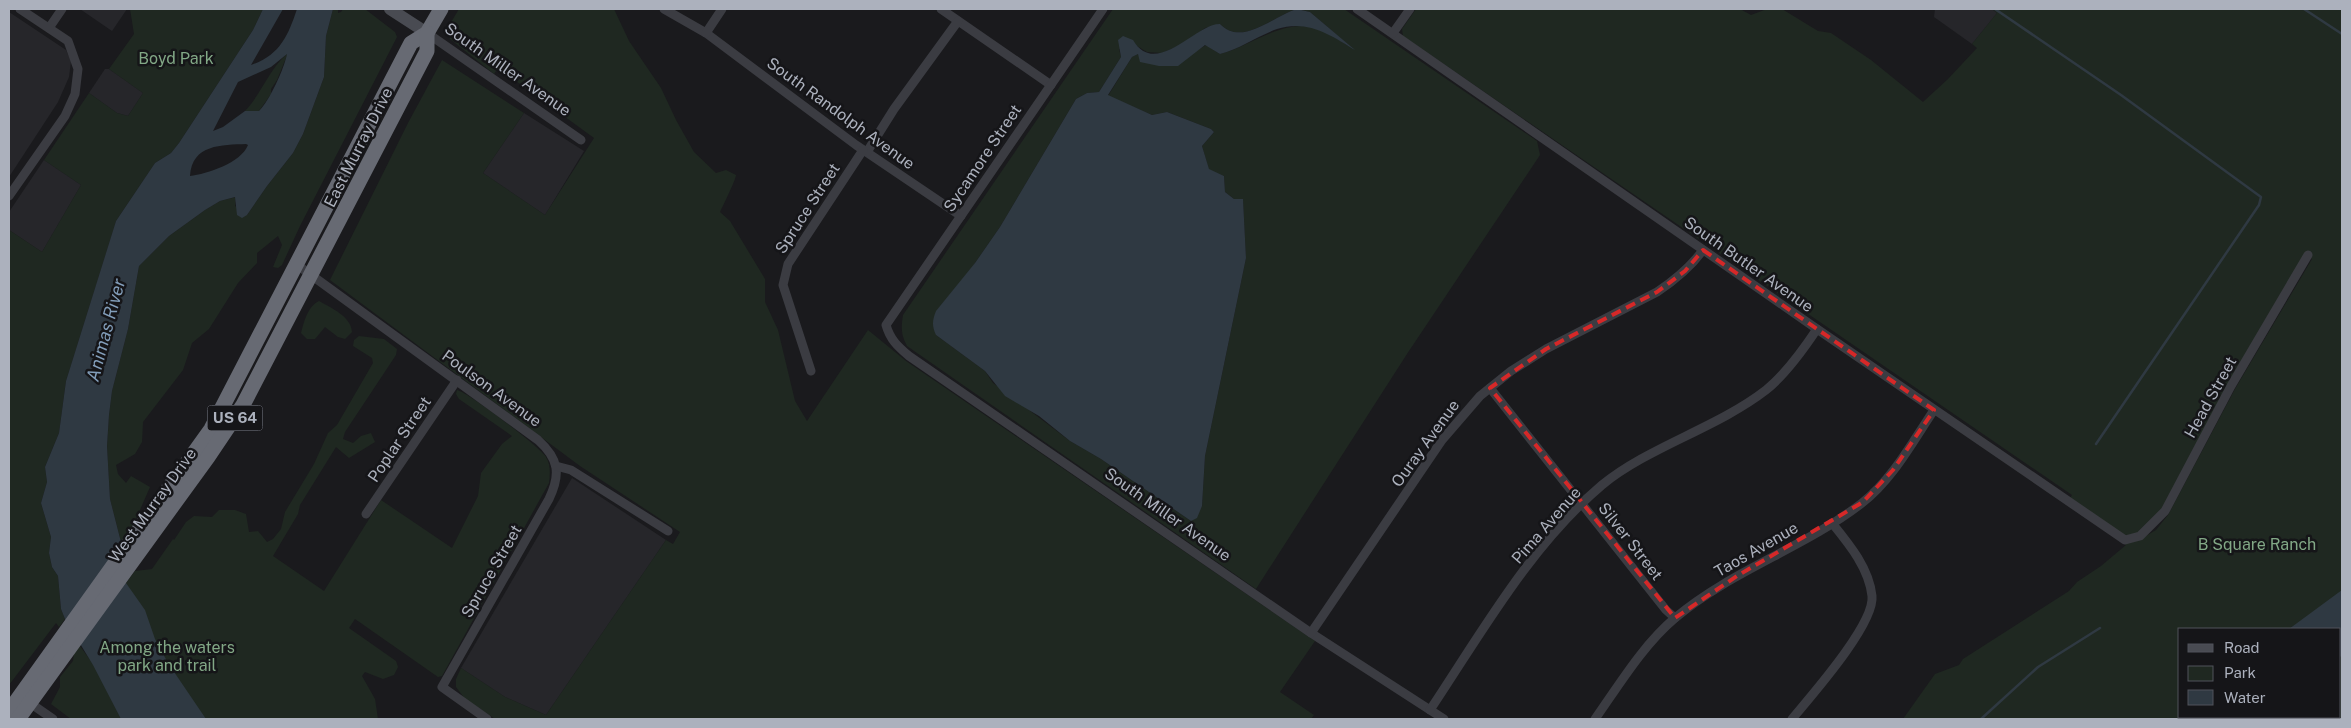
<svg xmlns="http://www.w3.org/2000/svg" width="2351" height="728" font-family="'Public Sans',sans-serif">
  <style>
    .built { fill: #26262a }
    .green { fill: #1f2821; fill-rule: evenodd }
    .water { fill: #2f3942; fill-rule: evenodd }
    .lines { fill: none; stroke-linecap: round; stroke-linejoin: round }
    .stream { stroke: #2f3942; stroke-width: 2.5 }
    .street { stroke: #3b3c42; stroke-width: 9 }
    .secondary { stroke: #494b52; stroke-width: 12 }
    .highway { stroke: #676a73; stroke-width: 15 }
    .marked { fill: none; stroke: #d62828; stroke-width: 4; stroke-dasharray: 10 6; stroke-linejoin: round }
    .labels { text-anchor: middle; stroke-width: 5; stroke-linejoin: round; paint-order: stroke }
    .shield { fill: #151518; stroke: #7f828c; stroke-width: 1 }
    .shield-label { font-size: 15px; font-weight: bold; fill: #acb1bd }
    .park-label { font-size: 16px; fill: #82a886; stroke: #151518 }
    .street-label { font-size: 16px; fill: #acb1bd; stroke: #151518 }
    .water-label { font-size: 18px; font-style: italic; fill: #829db9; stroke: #151518 }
  </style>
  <rect width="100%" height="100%" fill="#1a1a1d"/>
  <g class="built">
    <polygon points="80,9 127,9 112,31"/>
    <polygon points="1935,9 1992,9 1997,13 1972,44 1934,17"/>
    <polygon points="9,12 66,50 71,61 69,77 58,102 9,177"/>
    <polygon points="105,69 109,69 143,93 128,116 117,113 89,93"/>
    <polygon points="524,113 584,151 545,215 483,173"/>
    <polygon points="44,160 81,185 42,252 9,230 9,212"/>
    <polygon points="572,478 666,540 546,715 505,697 461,668"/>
  </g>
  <g class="green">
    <polygon points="130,9 263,9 253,30 179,143 171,153 155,163 116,221 113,231 66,381 59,433 45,467 47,482 41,503 51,537 49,553 52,567 58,576 61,609 65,619 59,627 56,623 9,685 9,230 42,252 81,185 44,160 89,93 117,113 128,116 143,93 109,69 134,34"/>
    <polygon points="333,9 338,9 338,13 341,12 343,9 365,9 395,32 397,37 300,226 282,265 278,268 273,267 282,245 278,236 257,253 257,263 238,283 209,329 192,343 183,370 143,422 142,442 135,454 116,465 118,474 126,483 131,476 150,487 133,526 121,542 110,499 107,446 109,415 112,391 128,329 139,266 169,236 205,210 220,201 236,197 235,206 247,215 267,186 293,153 303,134 324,77 326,36"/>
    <path d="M459,9H614L629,41L661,88L676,120L694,152L716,173L726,170L736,175C736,179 723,206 720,212L730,221L765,279V302L778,330L795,401L807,421L868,330L906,361L1315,641L1280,692L1314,715L1311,719H495L465,699L456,687V679L461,668L505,697L546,715L666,540L673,544L680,532L580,466L330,280L408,123L442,60L524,113L483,173L545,215L594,138L498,68L494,74L450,39L447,29Z"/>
    <path d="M1113,9H1344L1537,141L1540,155L1407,354L1256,589L907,346C901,335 901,328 903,315ZM1297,9L1310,12L1352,48C1343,43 1334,36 1325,31C1287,14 1255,45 1220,54L1206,45L1196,51L1140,57L1138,54L1132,57L1108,96L1152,115L1167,112L1211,129L1214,132L1202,146L1209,170L1224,176L1225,192L1234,199L1243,200L1246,258L1205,456L1202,506L1191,521L1101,459L1070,441L993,383L985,371L936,335L975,263L1000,227L1076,99L1087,93L1099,92L1121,57L1119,49L1137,46L1147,52L1162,53L1185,43L1205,28L1220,24C1242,47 1273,16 1297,9Z"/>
    <path d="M1416,9H1740L1751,15L1767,9H1782L1818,31L1831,33L1871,60L1923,102L1948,79L1977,48L1972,44L1997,13L1992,9H2342V719H1903L1935,674L1959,665L1963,659L2069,591L2077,582L2101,566L2126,545L2066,504L2072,495L1403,36L1402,29ZM2305,254L2312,259L2235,389L2168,515L2156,530L2146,536L2140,532L2155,520L2167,502ZM2180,629H2340V717H2180Z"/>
    <path d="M288,53L277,80L271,89V94L259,111H245C262,93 269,69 288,53Z"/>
    <path d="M319,301C331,308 351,316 352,332L345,339L338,337L325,327L315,339H307L301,333C304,321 308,306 319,301Z"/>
    <path d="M359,336L384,339L397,349L396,355L345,432L343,439L353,443L361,436L371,433L375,442L349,458L336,447L300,505L298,514L273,556L324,591L381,500L452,548L478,496L481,473L502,444L512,436L459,399L456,394L457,390C468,392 540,447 546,457C551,465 550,475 549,483L442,676L438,677L355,619L349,628L396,661L398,667L394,675L383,679L365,672L362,676L375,699L378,719H71L51,704L60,687V677L73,661L74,653L80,646L90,660L126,583L135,571L152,569L173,539L174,540L186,522L194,516L212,517L219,510H235L246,514L249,532L258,531L267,542L273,539L281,529L285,512L314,464L328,433L337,425L373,363L372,358L353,346L354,340Z"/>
  </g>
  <g class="water">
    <path d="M263,9H283L251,65C280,55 288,36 297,9H333L326,36L324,77L303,134L293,153L267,186L247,215L242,218L237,215L235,197L220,201L205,210L169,236L139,266L128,329L112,391L109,415L107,446L110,499L121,542L126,583L145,610L155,639L168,663L206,719H121L93,665L65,619L61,609L58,576L52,567L49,553L51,537L41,503L47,482L45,467L59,433L66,381L116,221L155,163L171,153L179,143L253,30ZM287,54C284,69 270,100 259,111H245L223,127L213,131L238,82L271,67ZM246,144L248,145C241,163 207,174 190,176C192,144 222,145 246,144Z"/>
    <path d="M1297,9L1310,12L1355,50C1331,35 1307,19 1277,29C1257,36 1240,49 1220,54L1205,45L1178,66H1159L1140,62L1138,54L1132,57L1108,95L1152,115L1167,112L1211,129L1214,132L1202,146L1209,169L1224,176L1225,192L1234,199H1243L1246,258L1205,456L1202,506L1197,518L1191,521L1101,459L1070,441L1039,416L1005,396L985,371L936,335C932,326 932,321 936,311L975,263L1000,227L1076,99L1087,93L1099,92L1121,57L1118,40L1123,36L1133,40C1156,79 1196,23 1220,24C1242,47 1273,16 1297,9Z"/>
    <polygon points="2342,590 2342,655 2340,657 2340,629 2289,629"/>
    <polygon points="2209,717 2278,717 2277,719 2207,719"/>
  </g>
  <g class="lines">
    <g class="stream">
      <polyline points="1995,9 2121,95 2261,197 2259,205 2096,444"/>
      <polyline points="2304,9 2342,34"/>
      <polyline points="1981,719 2038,667 2100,628"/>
    </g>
    <g class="street">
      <polyline points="664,9 706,33 856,145 961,216"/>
      <polyline points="941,9 1051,85"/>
      <path d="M1103,9L886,325C890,339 897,346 909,356L1311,633L1444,719"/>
      <polyline points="1357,9 1817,329 2125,540 2140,536 2165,511 2231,386 2308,255"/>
      <polyline points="49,28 62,9"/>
      <polyline points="427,33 581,140"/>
      <polyline points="706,33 722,9"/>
      <polyline points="1393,33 1410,9"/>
      <polyline points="867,152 894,109 958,21"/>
      <polyline points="9,196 65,116 75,94 78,69 68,41 20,9"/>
      <path d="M296,264L538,440C559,459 561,474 549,499L442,687L487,719"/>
      <polyline points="811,371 783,285 788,264 863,150"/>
      <polyline points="1490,388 1666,610 1675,618"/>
      <polyline points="556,466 571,470 668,531"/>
      <polyline points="366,514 457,380"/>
      <path d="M1311,633L1442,440L1480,396L1511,371L1546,349L1657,292C1675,280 1690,268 1703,250"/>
      <polyline points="30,703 53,719"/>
      <path d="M1430,710C1482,632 1530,546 1602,485C1648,447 1717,428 1766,390C1786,374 1803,350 1817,329"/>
      <path d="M1595,719C1619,685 1643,645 1675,618C1732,570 1804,548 1862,503C1893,479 1913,441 1934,410"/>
      <path d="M1792,719C1811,696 1875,624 1872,596C1869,568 1849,544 1832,523"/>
    </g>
    <polyline class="secondary" points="390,9 427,33"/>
    <g class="highway">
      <polyline points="9,711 211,429 411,43 427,33 441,9"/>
      <polyline points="18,719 208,457 243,405 427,51 427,33"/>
    </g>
  </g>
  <path class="marked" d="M1703,250L1934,410L1893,470L1863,502L1737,576L1675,618L1490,388L1546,349L1657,292L1685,271Z"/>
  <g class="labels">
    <rect class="shield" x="207.5" y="405.5" width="55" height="25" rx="4"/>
    <g class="shield-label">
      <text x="235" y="423">US 64</text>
    </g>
    <g class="park-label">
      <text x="176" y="64">Boyd Park</text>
      <text x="2257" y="550">B Square Ranch</text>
      <text x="167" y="653">Among the waters<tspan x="167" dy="18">park and trail</tspan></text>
    </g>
    <g class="street-label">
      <text transform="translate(508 69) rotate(35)" y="6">South Miller Avenue</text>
      <text transform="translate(841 113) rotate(36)" y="6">South Randolph Avenue</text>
      <text transform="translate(358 147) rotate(-63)" y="6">East Murray Drive</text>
      <text transform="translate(982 158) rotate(-56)" y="6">Sycamore Street</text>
      <text transform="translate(807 208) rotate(-57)" y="6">Spruce Street</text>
      <text transform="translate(1749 264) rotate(35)" y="6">South Butler Avenue</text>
      <text transform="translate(492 388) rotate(36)" y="6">Poulson Avenue</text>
      <text transform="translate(2210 397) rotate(-61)" y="6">Head Street</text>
      <text transform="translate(399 439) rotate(-56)" y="6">Poplar Street</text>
      <text transform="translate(1425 443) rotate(-54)" y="6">Ouray Avenue</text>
      <text transform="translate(152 505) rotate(-54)" y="6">West Murray Drive</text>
      <text transform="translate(1168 514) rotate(35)" y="6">South Miller Avenue</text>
      <text transform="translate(1546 525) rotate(-49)" y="6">Pima Avenue</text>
      <text transform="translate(1631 541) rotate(52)" y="6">Silver Street</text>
      <text transform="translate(1756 549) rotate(-30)" y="6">Taos Avenue</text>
      <text transform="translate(491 571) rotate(-60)" y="6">Spruce Street</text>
    </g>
    <g class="water-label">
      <text transform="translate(106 330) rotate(-75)" y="6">Animas River</text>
    </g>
  </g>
  <rect width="2351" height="728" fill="none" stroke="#acb1bd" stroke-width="20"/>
  <rect x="2178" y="628" width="162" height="90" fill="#151518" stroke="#51535a"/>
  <rect x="2188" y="644" width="25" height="8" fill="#494b52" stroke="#51535a"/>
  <text x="2224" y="653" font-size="15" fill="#acb1bd">Road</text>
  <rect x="2188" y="666" width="25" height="15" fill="#1f2821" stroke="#51535a"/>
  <text x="2224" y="678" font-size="15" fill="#acb1bd">Park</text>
  <rect x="2188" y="690" width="25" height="15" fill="#2f3942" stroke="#51535a"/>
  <text x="2224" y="703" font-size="15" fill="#acb1bd">Water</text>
</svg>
